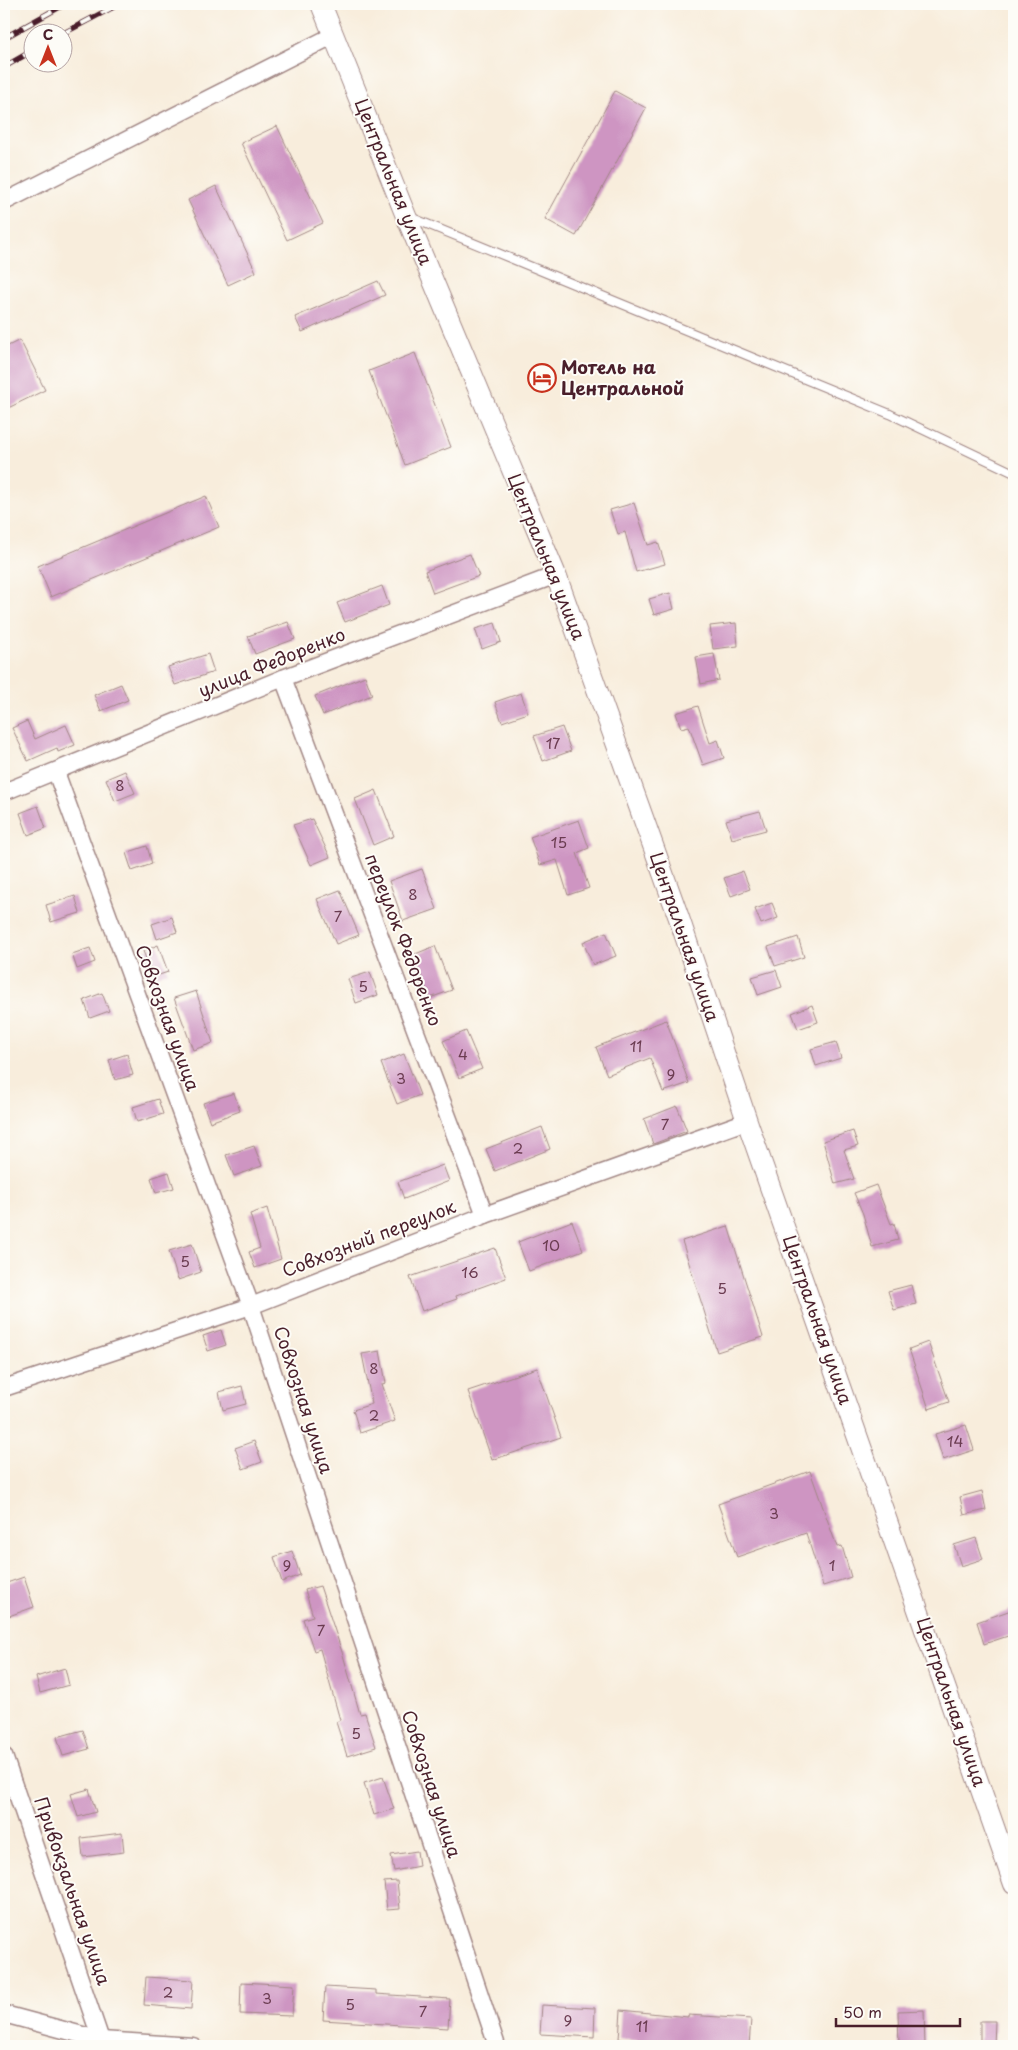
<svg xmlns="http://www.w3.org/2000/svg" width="1018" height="2050" font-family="'Playpen Sans',sans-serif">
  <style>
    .building { fill: #ce95c2 }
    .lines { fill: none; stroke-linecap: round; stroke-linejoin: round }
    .service-casing { stroke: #a18684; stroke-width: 10 }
    .minor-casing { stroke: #a18684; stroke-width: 19 }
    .tertiary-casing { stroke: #a18684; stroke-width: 22 }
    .service { stroke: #fff; stroke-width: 8 }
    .minor { stroke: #fff; stroke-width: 16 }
    .tertiary { stroke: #fff; stroke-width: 20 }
    .rail-casing { stroke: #4a1f2b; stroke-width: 5.5 }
    .rail { stroke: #fdfcf7; stroke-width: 4; stroke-dasharray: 11; stroke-linecap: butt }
    .labels { text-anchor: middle; stroke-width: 4; stroke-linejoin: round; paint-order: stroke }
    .number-label { font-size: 15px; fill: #6b3c51 }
    .street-label { font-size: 18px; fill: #4a1f2b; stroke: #fdfcf7 }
    .poi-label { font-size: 18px; font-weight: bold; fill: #4a1f2b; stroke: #fdfcf7; text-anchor: start }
  </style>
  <rect width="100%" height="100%" fill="#fdfcf7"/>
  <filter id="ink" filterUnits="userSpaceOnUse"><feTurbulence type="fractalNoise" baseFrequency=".02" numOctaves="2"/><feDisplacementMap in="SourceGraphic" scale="10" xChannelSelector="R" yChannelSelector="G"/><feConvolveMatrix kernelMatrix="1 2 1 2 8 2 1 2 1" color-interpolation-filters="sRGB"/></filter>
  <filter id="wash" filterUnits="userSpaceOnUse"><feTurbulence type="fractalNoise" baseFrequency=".0096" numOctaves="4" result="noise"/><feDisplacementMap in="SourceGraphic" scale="20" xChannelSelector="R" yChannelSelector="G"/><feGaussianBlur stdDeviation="1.12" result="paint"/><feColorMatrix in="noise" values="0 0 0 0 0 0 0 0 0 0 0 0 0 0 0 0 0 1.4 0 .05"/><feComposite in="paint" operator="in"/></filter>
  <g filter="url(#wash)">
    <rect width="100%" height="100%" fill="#f8eddc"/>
    <g id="blocks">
      <g class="building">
        <polygon points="615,91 646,108 576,236 545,219"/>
        <polygon points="277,126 323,223 287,240 241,143"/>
        <polygon points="216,186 256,272 228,285 188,200"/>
        <polygon points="378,281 385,295 302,332 295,317"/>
        <polygon points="20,340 45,390 4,410 4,348"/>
        <polygon points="415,353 451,447 405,465 369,371"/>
        <polygon points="206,496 219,527 51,597 38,566"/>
        <polygon points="634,503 648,545 658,542 665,564 636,572 625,532 618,534 610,510"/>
        <polygon points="470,554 479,576 433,593 425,571"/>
        <polygon points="382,586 389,605 345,622 337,603"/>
        <polygon points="670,593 674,609 654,615 649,599"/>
        <polygon points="288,622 295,639 255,654 248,636"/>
        <polygon points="495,623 501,642 482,649 475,629"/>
        <polygon points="736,623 738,646 713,649 710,626"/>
        <polygon points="208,654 214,672 175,685 168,667"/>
        <polygon points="714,654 719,680 701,684 696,657"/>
        <polygon points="365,676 372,695 323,715 315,696"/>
        <polygon points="121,684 128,700 101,711 94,695"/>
        <polygon points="521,693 528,713 502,722 495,702"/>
        <polygon points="698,706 710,743 718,740 724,758 703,765 689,726 681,728 676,713"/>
        <polygon points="27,721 35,739 66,725 75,745 58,752 57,748 28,761 12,728"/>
        <polygon points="562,727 571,751 543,761 534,736"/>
        <polygon points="125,771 135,793 115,801 106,779"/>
        <polygon points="376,790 394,836 373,845 355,799"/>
        <polygon points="38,806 46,828 28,835 20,813"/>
        <polygon points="760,811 766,830 732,839 726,820"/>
        <polygon points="312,819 330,857 311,865 293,825"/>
        <polygon points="579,820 589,848 577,853 589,888 568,895 557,860 540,865 530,837"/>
        <polygon points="147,846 152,864 132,871 126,853"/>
        <polygon points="422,869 437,909 403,921 389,881"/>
        <polygon points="743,871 750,889 731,896 724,878"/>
        <polygon points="340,890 359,935 336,944 317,899"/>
        <polygon points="75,896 80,913 51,922 46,905"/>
        <polygon points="772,903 778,918 761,924 755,909"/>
        <polygon points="172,917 177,932 157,939 152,924"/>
        <polygon points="606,932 616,956 593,965 583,942"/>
        <polygon points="798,937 804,957 775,966 768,947"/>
        <polygon points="158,945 168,972 153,977 143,951"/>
        <polygon points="435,946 452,990 430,998 413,955"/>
        <polygon points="90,948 95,962 77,969 72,954"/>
        <polygon points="776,970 782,987 758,995 752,977"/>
        <polygon points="370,972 378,995 356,1003 348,979"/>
        <polygon points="196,991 213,1043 193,1050 174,998"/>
        <polygon points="102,993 109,1011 90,1018 84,1000"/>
        <polygon points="812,1005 818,1022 798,1029 792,1013"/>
        <polygon points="666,1020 689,1083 663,1092 650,1058 607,1075 596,1047"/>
        <polygon points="466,1031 482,1069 459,1078 443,1041"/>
        <polygon points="836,1042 841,1058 816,1066 811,1049"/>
        <polygon points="127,1054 133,1075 115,1080 109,1060"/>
        <polygon points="404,1054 420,1095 397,1104 381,1063"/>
        <polygon points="234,1093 240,1111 210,1122 203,1103"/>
        <polygon points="158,1099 163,1114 137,1122 133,1107"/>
        <polygon points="677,1106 687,1131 653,1144 644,1119"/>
        <polygon points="542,1127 550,1149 495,1171 486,1149"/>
        <polygon points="853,1131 858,1146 844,1150 854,1179 835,1184 823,1141"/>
        <polygon points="254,1146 262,1166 234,1176 226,1155"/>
        <polygon points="443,1165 449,1181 404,1199 398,1182"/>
        <polygon points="169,1172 174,1188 156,1193 151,1178"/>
        <polygon points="876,1185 891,1224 894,1223 898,1240 872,1247 863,1214 854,1193"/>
        <polygon points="267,1208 281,1259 255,1268 249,1252 260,1248 250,1214"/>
        <polygon points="572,1221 583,1250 529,1271 518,1242"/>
        <polygon points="728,1226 763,1337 717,1352 682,1241"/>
        <polygon points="192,1244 201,1272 178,1280 169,1251"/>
        <polygon points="495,1248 506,1278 456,1296 457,1299 422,1311 410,1277"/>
        <polygon points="911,1285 916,1304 894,1310 888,1291"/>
        <polygon points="221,1330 226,1345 208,1351 203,1336"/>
        <polygon points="928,1342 949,1402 929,1409 909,1349"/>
        <polygon points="380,1351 386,1383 382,1384 395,1421 360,1433 353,1410 372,1404 362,1354"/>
        <polygon points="537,1368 561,1437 492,1460 468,1391"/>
        <polygon points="242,1386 246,1404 223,1410 219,1392"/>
        <polygon points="966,1425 974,1450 943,1460 935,1434"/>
        <polygon points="254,1441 262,1462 243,1469 235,1448"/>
        <polygon points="810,1471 837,1547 842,1546 851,1577 823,1586 806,1533 737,1557 718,1504"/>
        <polygon points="982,1491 986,1510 964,1515 960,1497"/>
        <polygon points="976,1538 983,1559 961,1566 954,1545"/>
        <polygon points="292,1551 300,1575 282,1582 274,1557"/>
        <polygon points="24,1577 34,1607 9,1616 4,1599 4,1584"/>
        <polygon points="320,1586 343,1655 360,1714 365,1713 376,1747 347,1756 336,1722 340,1720 320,1649 314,1651 303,1619 313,1616 305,1590"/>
        <polygon points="1014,1609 1014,1634 984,1644 977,1622"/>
        <polygon points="65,1668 69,1685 40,1693 36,1677"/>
        <polygon points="83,1730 89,1749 63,1756 57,1737"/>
        <polygon points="383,1777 394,1809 374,1815 364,1783"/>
        <polygon points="89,1789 96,1812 78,1817 71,1794"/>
        <polygon points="122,1833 124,1852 83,1857 81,1838"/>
        <polygon points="417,1851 419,1866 394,1871 391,1855"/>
        <polygon points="397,1881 400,1909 387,1910 384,1882"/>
        <polygon points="146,1977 193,1980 191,2009 144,2005"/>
        <polygon points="241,1982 294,1985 292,2016 240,2014"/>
        <polygon points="325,1987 376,1990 376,1994 450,1999 448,2028 323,2020"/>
        <polygon points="542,2005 595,2008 594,2037 540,2034"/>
        <polygon points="621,2010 688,2017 688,2015 751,2019 749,2046 662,2043 619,2039"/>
        <polygon points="924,2010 925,2046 899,2046 898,2011"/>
        <polygon points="980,2021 995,2021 994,2046 980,2046"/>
      </g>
    </g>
  </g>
  <g filter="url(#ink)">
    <use href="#blocks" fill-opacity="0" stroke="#a18684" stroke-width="1"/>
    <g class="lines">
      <defs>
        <polyline id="service" points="410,217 890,414 1014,473"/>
        <g id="minor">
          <polyline points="4,202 334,35"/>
          <polyline points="283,678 485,1215"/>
          <polyline points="56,772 251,1306 497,2046"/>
          <polyline points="4,792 283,678 556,575"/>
          <polyline points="4,1388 251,1306 485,1215 747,1121"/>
          <polyline points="4,1756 101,2040"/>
          <polyline points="4,2014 101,2040 193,2046"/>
        </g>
        <polyline id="tertiary" points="321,4 406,216 556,575 679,918 747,1121 1014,1884"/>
      </defs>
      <use href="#service" class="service-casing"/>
      <use href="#minor" class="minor-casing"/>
      <use href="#tertiary" class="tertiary-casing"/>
      <use href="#service" class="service"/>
      <use href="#minor" class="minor"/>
      <use href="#tertiary" class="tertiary"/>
      <defs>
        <g id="rail">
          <polyline points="62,34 119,4"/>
          <polyline points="4,38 65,4"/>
          <polyline points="4,67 32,51"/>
        </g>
      </defs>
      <use href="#rail" class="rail-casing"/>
      <use href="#rail" class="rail"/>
    </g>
  </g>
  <defs>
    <symbol id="hotel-ring" viewBox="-11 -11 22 22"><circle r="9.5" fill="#fdfcf7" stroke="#c8321e" stroke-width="1.5"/><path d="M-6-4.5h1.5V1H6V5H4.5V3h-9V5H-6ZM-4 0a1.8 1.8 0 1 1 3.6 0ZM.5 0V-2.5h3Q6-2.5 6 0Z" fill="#c8321e"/></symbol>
  </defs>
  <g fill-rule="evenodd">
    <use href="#hotel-ring" x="526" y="362" width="32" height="32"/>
  </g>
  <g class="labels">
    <g class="number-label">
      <text x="553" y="749">17</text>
      <text x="120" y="791">8</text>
      <text x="559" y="848">15</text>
      <text x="413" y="900">8</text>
      <text x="338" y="922">7</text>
      <text x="363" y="992">5</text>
      <text x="636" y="1052">11</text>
      <text x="463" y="1060">4</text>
      <text x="671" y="1080">9</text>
      <text x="401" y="1084">3</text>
      <text x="665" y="1130">7</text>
      <text x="518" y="1154">2</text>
      <text x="551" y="1251">10</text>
      <text x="185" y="1267">5</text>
      <text x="470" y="1278">16</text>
      <text x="722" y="1294">5</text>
      <text x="374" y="1374">8</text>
      <text x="374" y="1421">2</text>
      <text x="955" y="1447">14</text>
      <text x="774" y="1519">3</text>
      <text x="287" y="1571">9</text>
      <text x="832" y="1571">1</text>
      <text x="321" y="1636">7</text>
      <text x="356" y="1739">5</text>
      <text x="168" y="1998">2</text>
      <text x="267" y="2004">3</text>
      <text x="350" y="2010">5</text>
      <text x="423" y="2017">7</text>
      <text x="568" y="2026">9</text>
      <text x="642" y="2032">11</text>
    </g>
    <g class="street-label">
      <text transform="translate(393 182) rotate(68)" y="6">Центральная улица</text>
      <text transform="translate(546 557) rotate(68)" y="6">Центральная улица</text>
      <text transform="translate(272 663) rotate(-22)" y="6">улица Федоренко</text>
      <text transform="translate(684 937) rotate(71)" y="6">Центральная улица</text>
      <text transform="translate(403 940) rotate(69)" y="6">переулок Федоренко</text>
      <text transform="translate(167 1018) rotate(70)" y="6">Совхозная улица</text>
      <text transform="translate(369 1239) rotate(-21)" y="6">Совхозный переулок</text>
      <text transform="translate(817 1320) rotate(71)" y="6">Центральная улица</text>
      <text transform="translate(303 1400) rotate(72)" y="6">Совхозная улица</text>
      <text transform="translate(951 1702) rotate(71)" y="6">Центральная улица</text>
      <text transform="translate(431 1784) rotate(72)" y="6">Совхозная улица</text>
      <text transform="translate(72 1891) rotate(71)" y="6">Привокзальная улица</text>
    </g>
    <g class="poi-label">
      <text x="561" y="374">Мотель на<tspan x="561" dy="21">Центральной</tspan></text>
    </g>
  </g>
  <rect width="1018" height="2050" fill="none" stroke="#fdfcf7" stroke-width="20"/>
  <g transform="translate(48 48)"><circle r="24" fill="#fdfcf7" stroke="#b5a4a5"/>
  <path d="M0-4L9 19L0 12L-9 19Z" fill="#c8321e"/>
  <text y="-8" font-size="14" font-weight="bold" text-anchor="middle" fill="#4a1f2b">С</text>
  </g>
  <path d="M836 2018v8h124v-8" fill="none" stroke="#4a1f2b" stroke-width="2.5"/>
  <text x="843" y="2018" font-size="15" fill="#4a1f2b" stroke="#fdfcf7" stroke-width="4" paint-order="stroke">50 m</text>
</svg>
